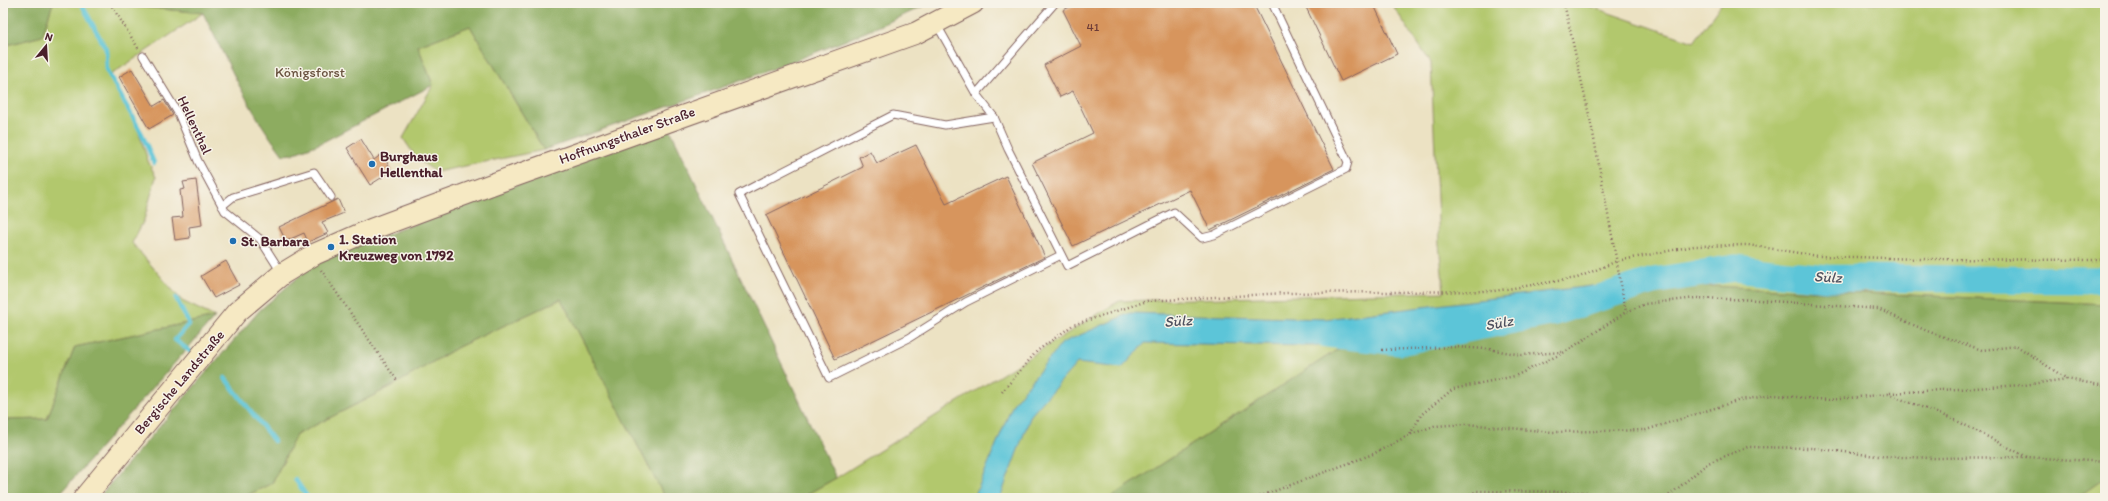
<svg xmlns="http://www.w3.org/2000/svg" width="2108" height="501" font-family="Itim,sans-serif">
  <style>
    .green { fill: #b2c86d; stroke: #7e744c }
    .forest { fill: #8dac60; stroke: #6c6646 }
    .water { fill: #5cc5d8; stroke: #537282 }
    .lines { fill: none; stroke-linecap: round; stroke-linejoin: round }
    .stream { stroke: #5cc5d8; stroke-width: 4.5 }
    .river { stroke: #5cc5d8; stroke-width: 27 }
    .building { fill: #d7955d }
    .lane-casing { stroke: #836360; stroke-width: 9 }
    .secondary-casing { stroke: #836360; stroke-width: 23 }
    .path { stroke: #836360; stroke-width: 2.5; stroke-dasharray: 1 3; stroke-linecap: butt }
    .lane { stroke: #fff; stroke-width: 7 }
    .secondary { stroke: #f6e9c3; stroke-width: 21 }
    .poi-dot { fill: #1f6fb2; stroke: #f7f3e8; stroke-width: 1.5 }
    .labels { text-anchor: middle; stroke-width: 3; stroke-linejoin: round; paint-order: stroke }
    .number-label { font-size: 12px; fill: #6d3c38 }
    .park-label { font-size: 14px; fill: #69523f; stroke: #f7f3e8 }
    .street-label { font-size: 14px; fill: #4a1f2b; stroke: #f7f3e8 }
    .poi-label { font-size: 14px; font-weight: bold; fill: #4a1f2b; stroke: #f7f3e8; text-anchor: start }
    .water-label { font-size: 15px; font-style: italic; fill: #4f515f; stroke: #f7f3e8 }
  </style>
  <rect width="100%" height="100%" fill="#f7f3e8"/>
  <filter id="ink" filterUnits="userSpaceOnUse"><feTurbulence type="fractalNoise" baseFrequency=".025" numOctaves="2"/><feDisplacementMap in="SourceGraphic" scale="8" xChannelSelector="R" yChannelSelector="G"/><feConvolveMatrix kernelMatrix="1 2 1 2 8 2 1 2 1" color-interpolation-filters="sRGB"/></filter>
  <filter id="wash" filterUnits="userSpaceOnUse"><feTurbulence type="fractalNoise" baseFrequency=".012" numOctaves="4" result="noise"/><feDisplacementMap in="SourceGraphic" scale="16" xChannelSelector="R" yChannelSelector="G"/><feGaussianBlur stdDeviation="0.9" result="paint"/><feColorMatrix in="noise" values="0 0 0 0 0 0 0 0 0 0 0 0 0 0 0 0 0 1.4 0 .05"/><feComposite in="paint" operator="in"/></filter>
  <g filter="url(#wash)">
    <rect width="100%" height="100%" fill="#ece2c3"/>
    <g class="green">
      <polygon points="53,3 101,3 203,13 109,76 135,120 148,161 156,177 144,220 132,243 182,301 215,317 75,347 47,419 3,420 3,46 42,36"/>
      <polygon points="1391,3 1580,3 1694,42 1722,3 2105,3 2105,304 1642,283 1366,331 1110,498 800,498 836,478 1119,301 1444,292 1439,244 1431,63"/>
      <polygon points="470,26 544,150 436,172 417,159 403,138 433,85 418,46"/>
      <polygon points="561,299 663,494 676,498 242,498 272,483 296,435 394,385 458,347"/>
      <polygon points="2105,478 2105,498 2076,498"/>
    </g>
    <g class="forest">
      <polygon points="3,3 53,3 42,36 3,46"/>
      <path d="M101,3H930C806,62 673,104 544,150L470,26L418,46L433,85L319,144L292,154L283,155C249,112 228,62 203,13Z"/>
      <polygon points="669,127 836,478 800,498 676,498 663,494 561,299 458,347 394,385 296,435 272,483 242,498 98,498 260,310 317,261"/>
      <polygon points="1642,283 2105,304 2105,478 2076,498 1110,498 1366,331"/>
      <polygon points="215,317 56,498 3,498 3,420 47,419 75,347"/>
    </g>
    <polygon class="water" points="1615,283 1619,304 1431,327 1312,346 1145,343 1122,368 1077,363 1031,415 1000,498 974,498 1013,404 1062,343 1130,313 1325,319"/>
    <g class="lines">
      <g class="stream">
        <polyline points="81,3 106,49 107,71 142,134 154,163"/>
        <polyline points="176,298 189,324 175,340 195,355"/>
        <polyline points="225,378 274,441"/>
        <polyline points="295,479 308,498"/>
      </g>
      <polyline class="river" points="1327,334 1399,342 1555,312 1653,281 1735,268 1827,278 2105,280"/>
    </g>
    <g id="blocks">
      <g class="building">
        <polygon points="1079,3 1253,3 1334,169 1210,230 1190,190 1073,246 1032,163 1093,133 1073,91 1060,97 1044,65 1081,46 1063,10"/>
        <polygon points="1304,3 1373,3 1397,54 1341,81"/>
        <polygon points="132,69 154,106 164,100 173,115 149,129 119,77"/>
        <polygon points="361,139 374,160 382,154 392,171 370,185 347,148"/>
        <polygon points="916,145 946,204 1006,176 1045,257 835,359 766,215 863,167 859,157 870,151 877,163"/>
        <polygon points="196,180 202,225 189,227 190,238 175,240 172,218 183,217 180,190 185,189 183,182"/>
        <polygon points="338,199 344,213 322,222 328,233 308,242 304,233 286,241 279,227"/>
        <polygon points="226,261 239,285 214,298 201,276"/>
      </g>
    </g>
  </g>
  <g filter="url(#ink)">
    <use href="#blocks" fill-opacity="0" stroke="#836360" stroke-width="1"/>
    <g class="lines">
      <defs>
        <g id="lane">
          <polyline points="937,25 976,94 994,117 1008,149 1067,266 1174,212 1202,238 1214,235 1346,169 1348,162 1272,3"/>
          <polyline points="143,56 178,113 198,161 225,211 260,239 281,272"/>
          <polyline points="976,94 1055,3"/>
          <polyline points="994,117 945,125 893,115 739,194 829,378 909,338 966,302 1061,255"/>
          <polyline points="222,206 233,197 314,172 331,197"/>
        </g>
        <polyline id="secondary" points="84,498 237,312 282,274 315,254 372,229 501,181 916,33 973,3"/>
      </defs>
      <use href="#lane" class="lane-casing"/>
      <use href="#secondary" class="secondary-casing"/>
      <g class="path">
        <polyline points="110,3 138,48"/>
        <polyline points="1564,3 1593,133 1626,312"/>
        <polyline points="321,270 398,382"/>
        <polyline points="1382,350 1455,347 1488,349 1522,355 1562,352"/>
        <polyline points="1002,392 1037,351 1073,325 1147,301 1286,293 1494,291 1577,278 1617,261 1694,246 1748,245 1818,256 1922,259 2105,260"/>
        <polyline points="1890,393 2024,385 2067,379"/>
        <polyline points="1410,434 1422,414 1453,389 1515,376 1565,352 1626,312 1645,304 1696,298 1758,300 1878,309 1927,331 1982,350 2017,346 2067,379 2105,386"/>
        <polyline points="1256,498 1373,454 1409,435 1434,426 1466,424 1553,432 1646,430 1740,400 1774,395 1829,400 1888,394 1955,420 2027,457"/>
        <polyline points="1463,498 1477,491 1583,492 1608,498"/>
        <polyline points="1666,498 1708,463 1748,447 1813,448 1876,456 1934,458 2027,457 2105,462"/>
      </g>
      <use href="#lane" class="lane"/>
      <use href="#secondary" class="secondary"/>
    </g>
  </g>
  <g class="poi-dot">
    <circle cx="372" cy="164" r="4"/>
    <circle cx="233" cy="241" r="4"/>
    <circle cx="331" cy="247" r="4"/>
  </g>
  <g class="labels">
    <g class="number-label">
      <text x="1093" y="31">41</text>
    </g>
    <g class="park-label">
      <text x="310" y="77">Königsforst</text>
    </g>
    <g class="street-label">
      <text transform="translate(195 125) rotate(65)" y="5">Hellenthal</text>
      <text transform="translate(627 135) rotate(-20)" y="5">Hoffnungsthaler Straße</text>
      <text transform="translate(179 382) rotate(-50)" y="5">Bergische Landstraße</text>
    </g>
    <g class="poi-label">
      <text x="380" y="161">Burghaus<tspan x="380" dy="16">Hellenthal</tspan></text>
      <text x="339" y="244">1. Station<tspan x="339" dy="16">Kreuzweg von 1792</tspan></text>
      <text x="241" y="246">St. Barbara</text>
    </g>
    <g class="water-label">
      <text transform="translate(1828 277) rotate(3)" y="5">Sülz</text>
      <text transform="translate(1178 321) rotate(-4)" y="5">Sülz</text>
      <text transform="translate(1499 323) rotate(-11)" y="5">Sülz</text>
    </g>
  </g>
  <rect width="2108" height="501" fill="none" stroke="#f7f3e8" stroke-width="16"/>
  <g transform="translate(46 46) rotate(18)" stroke="#f7f3e8" stroke-width="3" paint-order="stroke">
  <path d="M0-3L7 15L0 10L-7 15Z" fill="#4a1f2b"/>
  <text y="-6" font-size="11" font-weight="bold" text-anchor="middle" fill="#4a1f2b">N</text>
  </g>
</svg>
